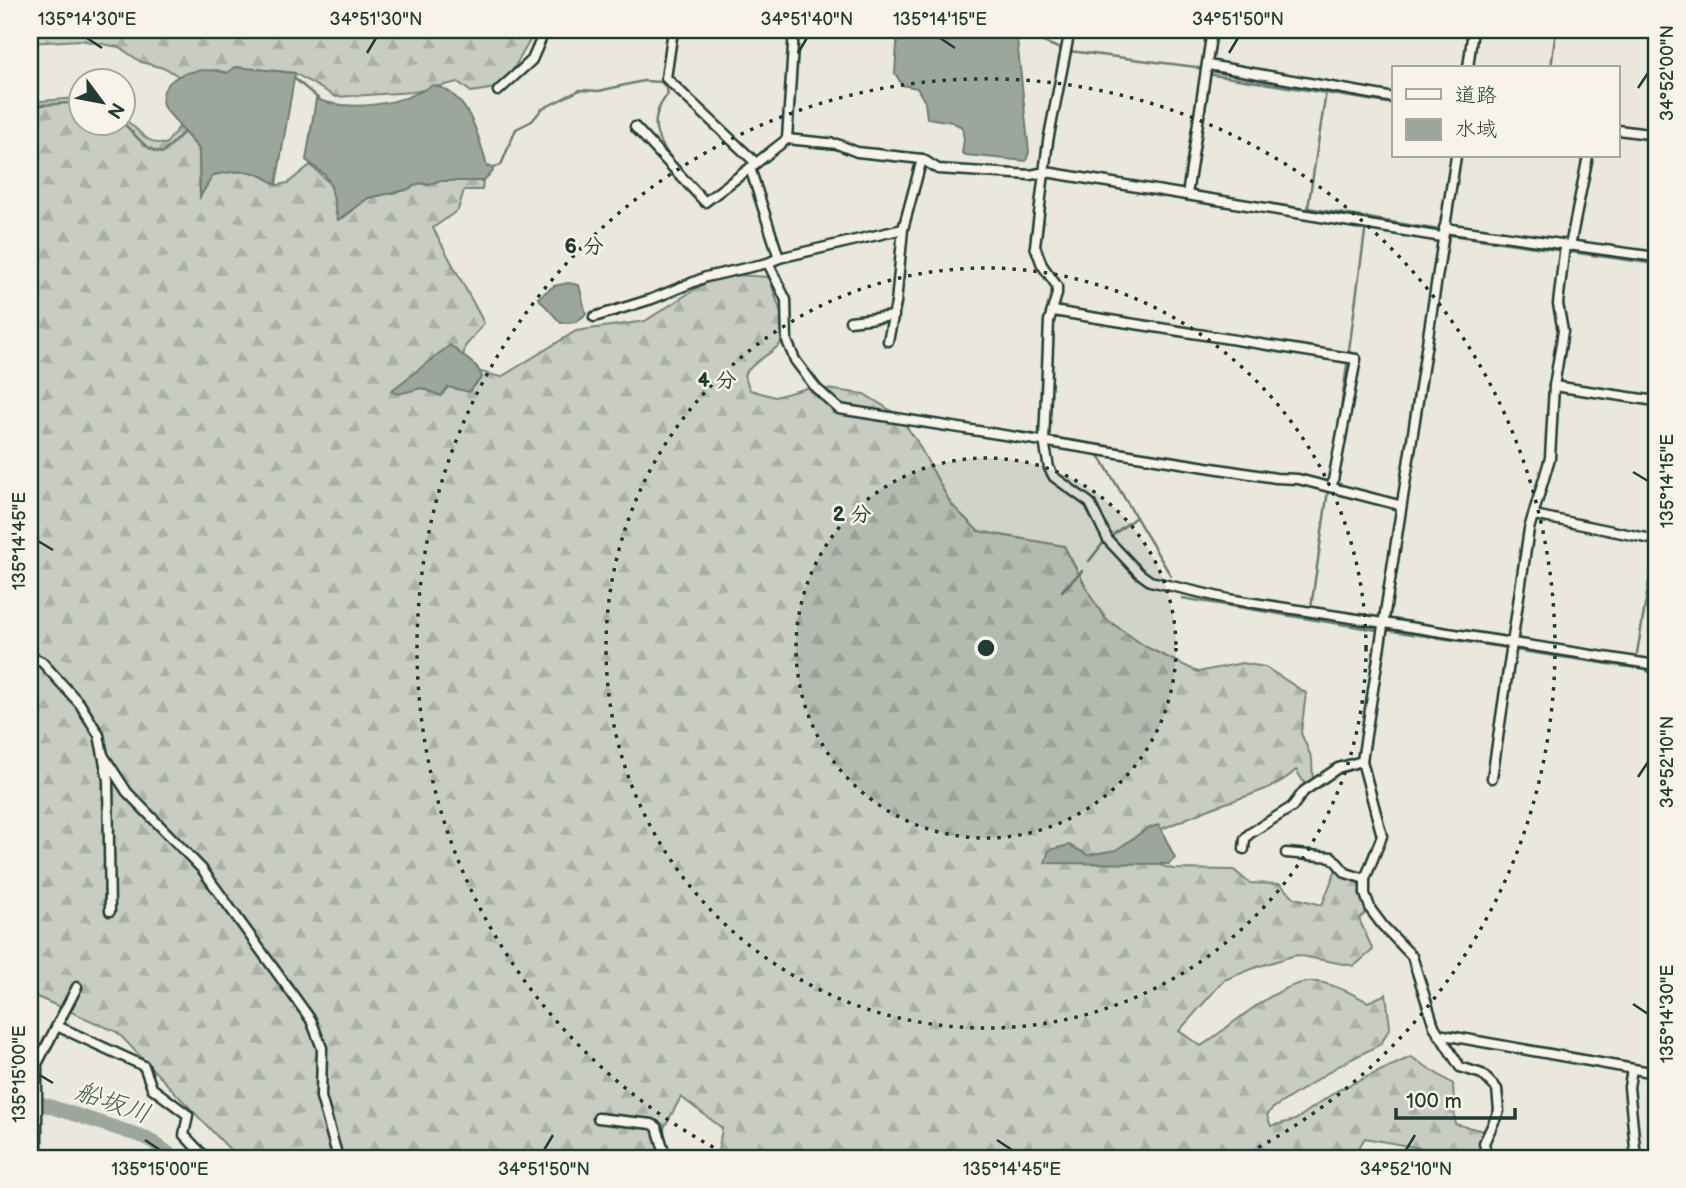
<svg xmlns="http://www.w3.org/2000/svg" width="1686" height="1188" font-family="'Balsamiq Sans','Klee One',sans-serif">
  <style>
    .forest { fill: url(#forest-firs); stroke: #74847a; stroke-width: 2 }
    .water { fill: #9ca69c; stroke: #6a7c72; stroke-width: 2 }
    .lines { fill: none; stroke-linecap: round; stroke-linejoin: round }
    .stream { stroke: #6a7c72; stroke-width: 2.5 }
    .river { stroke: #9ca69c; stroke-width: 14 }
    .minor-casing { stroke: #1f3d34; stroke-width: 13 }
    .minor { stroke: #f7f3e8; stroke-width: 8 }
    .ticks { fill: none; stroke: #1f3d34; stroke-width: 2.5 }
    .ring { fill: none; stroke: #1f3d34; stroke-width: 3.5; stroke-dasharray: 3.5 7 }
    .labels { text-anchor: middle; stroke-width: 5; stroke-linejoin: round; paint-order: stroke }
    .water-label { font-size: 26px; font-style: italic; fill: #445c53; stroke: #f7f3e8 }
    .centre { fill: #1f3d34; stroke: #f7f3e8; stroke-width: 3.5 }
    .ring-label { font-size: 21px; text-anchor: middle; font-weight: bold; fill: #1f3d34; stroke: #f7f3e8; stroke-width: 5; stroke-linejoin: round; paint-order: stroke }
    .neatline { fill: none; stroke: #1f3d34; stroke-width: 2.5 }
    .ticks-label { font-size: 18px; text-anchor: middle; fill: #1f3d34 }
  </style>
  <defs>
    <pattern id="forest-firs" width="22" height="20" patternUnits="userSpaceOnUse" patternTransform="scale(1.75)"><rect width="22" height="20" fill="#c8ccc1"/><path d="M5 1l3.5 6h-7zM16 11l3.5 6h-7z" fill="#abb0a6"/></pattern>
  </defs>
  <rect width="100%" height="100%" fill="#eae8dd"/>
  <filter id="ink" filterUnits="userSpaceOnUse"><feTurbulence type="fractalNoise" baseFrequency=".0143" numOctaves="2"/><feDisplacementMap in="SourceGraphic" scale="14" xChannelSelector="R" yChannelSelector="G"/><feConvolveMatrix kernelMatrix="1 2 1 2 8 2 1 2 1" color-interpolation-filters="sRGB"/></filter>
  <g filter="url(#ink)">
    <g class="forest">
      <polygon points="30,30 536,30 503,87 471,92 458,82 414,92 336,97 294,73 235,67 227,73 217,70 178,76 167,69 141,62 119,47 80,40 30,43"/>
      <path d="M78,98L80,99V122H122L123,118C139,129 145,144 166,144L179,127L199,149L200,196L213,175C240,170 254,168 277,185L288,183L310,165C329,181 336,186 335,213L343,218L368,198L406,190L420,183L428,185L438,181H483L482,190H464L458,210L433,228L484,323L465,347L461,367L501,377L576,331L645,321L719,274L769,277L782,316V342C771,355 754,360 744,375L750,390L775,397L811,387L864,394L898,415L916,440L951,504L978,531L1064,546L1093,600L1106,619L1146,647L1198,672L1242,663L1265,667L1306,693L1301,733L1312,759L1313,782L1306,786L1296,770C1274,791 1240,797 1212,808C1182,820 1154,832 1126,846L1131,857L1173,869L1234,870L1249,883L1280,884L1295,898L1322,905L1336,869L1362,881L1368,911L1359,919L1373,950L1354,966L1296,955L1257,967L1224,980L1179,1031L1201,1046C1231,1027 1282,977 1318,982C1336,985 1353,994 1368,1002L1386,994L1390,1027L1381,1044L1338,1066L1272,1109L1267,1115L1271,1126L1295,1120L1338,1090L1411,1057L1453,1084L1455,1124L1484,1131L1481,1149L1484,1158H1425L1419,1148L1365,1138L1352,1158H717L722,1128L681,1097L664,1128L665,1158L237,1157L117,1032L30,994V102Z"/>
    </g>
    <g class="water">
      <polygon points="898,30 1016,30 1029,152 1026,161 966,155 962,153 964,140 962,127 952,122 927,118 925,102 917,88 902,85 895,73"/>
      <path d="M235,67L295,73L276,185C254,167 240,170 213,175L200,197L199,149L163,106C157,73 202,65 227,73Z"/>
      <path d="M433,85C468,93 479,135 487,167L491,166L493,171L483,181H438L428,185L420,183L406,190L368,198L338,220L331,186L325,175L306,160L316,99C351,112 401,105 433,85Z"/>
      <polygon points="568,283 579,285 586,314 576,322 561,323 538,298 554,286"/>
      <polygon points="450,345 477,367 482,377 469,392 448,387 441,396 422,388 398,394 391,391"/>
      <polygon points="1159,825 1175,858 1169,864 1045,863 1049,850 1069,845 1088,855 1116,850 1148,828"/>
    </g>
    <g class="lines">
      <g class="stream">
        <polyline points="1041,36 1041,41 1063,50"/>
        <polyline points="1069,51 1196,67 1213,75 1394,104"/>
        <polyline points="1551,68 1556,30"/>
        <polyline points="294,78 320,100"/>
        <polyline points="669,80 679,30"/>
        <path d="M665,85L668,94C643,124 660,145 681,170"/>
        <polyline points="1326,92 1308,208 1439,230 1450,235 1656,264"/>
        <polyline points="30,106 80,102"/>
        <path d="M122,122C136,134 143,150 163,153L184,132"/>
        <polyline points="492,168 501,165 516,129 532,121 542,109 580,90 599,91 643,81 661,82 665,86"/>
        <polyline points="939,430 958,432"/>
        <polyline points="967,433 991,437"/>
        <polyline points="1004,439 1037,445"/>
        <polyline points="1336,446 1367,217"/>
        <polyline points="1092,453 1100,457 1171,576"/>
        <polyline points="1114,534 1136,517"/>
        <polyline points="1089,561 1104,542"/>
        <polyline points="1062,591 1082,571"/>
        <polyline points="1182,598 1377,630"/>
        <polyline points="1311,608 1328,490"/>
        <polyline points="1385,630 1508,648"/>
        <polyline points="1515,650 1635,668"/>
        <polyline points="1636,659 1656,541"/>
        <polyline points="1647,671 1656,674"/>
      </g>
      <polyline class="river" points="30,1100 147,1138 175,1158"/>
      <defs>
        <g id="minor">
          <polyline points="673,30 666,78 756,163"/>
          <polyline points="1070,30 1048,141 1035,246 1042,265 1057,286 1057,294 1049,321 1044,441 1049,468 1054,477 1090,503 1108,540 1139,573 1150,581 1228,599 1656,665"/>
          <polyline points="1208,65 1394,98"/>
          <polyline points="1468,68 1473,30"/>
          <polyline points="498,91 532,60 545,30"/>
          <polyline points="635,127 705,202 750,168"/>
          <polyline points="1618,130 1656,135"/>
          <polyline points="787,139 794,30"/>
          <polyline points="1456,156 1362,761 1382,836 1365,879 1365,894 1371,910 1383,926 1412,956 1434,1026 1460,1067 1482,1074 1497,1089 1499,1111 1484,1143 1487,1158"/>
          <polyline points="1187,195 1212,30"/>
          <polyline points="1444,228 1656,257"/>
          <polyline points="1570,246 1588,156"/>
          <polyline points="779,258 903,229"/>
          <polyline points="1053,311 1356,359 1332,486"/>
          <polyline points="594,317 652,299 706,277 768,263"/>
          <polyline points="850,321 894,316"/>
          <polyline points="888,341 896,303 903,229 922,159"/>
          <polyline points="1554,386 1656,401"/>
          <polyline points="1399,505 1298,479 1276,478 839,409 816,388 795,360 787,341 786,300 768,263 779,258 750,168 787,139 837,144 857,152 922,159 938,169 1030,175 1046,172 1442,237"/>
          <polyline points="1534,515 1656,540"/>
          <polyline points="30,656 42,662 80,704 99,735 108,780 110,911"/>
          <polyline points="103,755 127,792 202,869 311,1020 322,1048 321,1097 338,1158"/>
          <polyline points="1492,778 1529,529 1550,458 1554,386 1563,331 1558,304 1565,245"/>
          <polyline points="1244,849 1245,839 1249,834 1292,807 1304,791 1338,768 1362,761"/>
          <polyline points="1286,853 1332,857 1346,873 1365,879"/>
          <polyline points="57,1026 144,1066 152,1088 188,1115 184,1135 206,1158"/>
          <polyline points="1438,1034 1656,1073"/>
          <polyline points="1632,1069 1629,1087 1636,1158"/>
          <polyline points="598,1118 652,1124 657,1127 666,1158"/>
          <polyline points="37,1158 37,1064 77,987"/>
        </g>
      </defs>
      <use href="#minor" class="minor-casing"/>
      <use href="#minor" class="minor"/>
    </g>
  </g>
  <path class="ticks" d="M87,38L102,48M940,38L955,48M367,53L376,38M798,53L807,38M1229,53L1238,38M1638,88L1648,73M1633,472L1648,481M38,541L53,550M1638,777L1648,762M1633,1004L1648,1014M38,1074L53,1083M145,1140L160,1150M997,1140L1012,1150M544,1150L553,1135M1406,1150L1415,1135"/>
  <circle cx="986" cy="648" r="190" fill="#1f3d34" fill-opacity=".12"/>
  <g class="ring">
    <circle cx="986" cy="648" r="190"/>
    <circle cx="986" cy="648" r="380"/>
    <path d="M732 1157A569 569 0 1 1 1240 1157"/>
  </g>
  <g class="labels">
    <g class="water-label">
      <text transform="translate(113 1102) rotate(19)" y="9">船坂川</text>
    </g>
  </g>
  <circle cx="986" cy="648" r="10" class="centre"/>
  <g class="ring-label">
    <text x="584" y="253">6 分</text>
    <text x="717" y="387">4 分</text>
    <text x="852" y="521">2 分</text>
  </g>
  <rect width="1686" height="1188" fill="none" stroke="#f7f3e8" stroke-width="77"/>
  <rect x="1392" y="66" width="228" height="91" fill="#f7f3e8" stroke="#a1aaa0" stroke-width="2"/>
  <rect x="1406" y="89" width="35" height="10" fill="#f7f3e8" stroke="#a1aaa0" stroke-width="2"/>
  <text x="1455" y="102" font-size="21" fill="#1f3d34">道路</text>
  <rect x="1406" y="119" width="35" height="21" fill="#9ca69c" stroke="#a1aaa0" stroke-width="2"/>
  <text x="1455" y="136" font-size="21" fill="#1f3d34">水域</text>
  <g transform="translate(102 102) rotate(122)"><circle r="33" fill="#f7f3e8" stroke="#a1aaa0" stroke-width="2"/>
  <path d="M0-5L12 26L0 18L-12 26Z" fill="#1f3d34"/>
  <text y="-10" font-size="19" font-weight="bold" text-anchor="middle" fill="#1f3d34">N</text>
  </g>
  <path d="M1396 1108v10h119v-10" fill="none" stroke="#1f3d34" stroke-width="3.5"/>
  <text x="1406" y="1108" font-size="21" fill="#1f3d34" stroke="#f7f3e8" stroke-width="5" paint-order="stroke">100 m</text>
  <rect x="38" y="38" width="1610" height="1112" class="neatline"/>
  <g class="ticks-label">
    <text x="87" y="25">135°14'30"E</text>
    <text x="376" y="25">34°51'30"N</text>
    <text x="807" y="25">34°51'40"N</text>
    <text x="940" y="25">135°14'15"E</text>
    <text x="1238" y="25">34°51'50"N</text>
    <text transform="translate(1667 73) rotate(-90)" y="6">34°52'00"N</text>
    <text transform="translate(1667 481) rotate(-90)" y="6">135°14'15"E</text>
    <text transform="translate(19 541) rotate(-90)" y="6">135°14'45"E</text>
    <text transform="translate(1667 762) rotate(-90)" y="6">34°52'10"N</text>
    <text transform="translate(1667 1014) rotate(-90)" y="6">135°14'30"E</text>
    <text transform="translate(19 1074) rotate(-90)" y="6">135°15'00"E</text>
    <text x="160" y="1175">135°15'00"E</text>
    <text x="544" y="1175">34°51'50"N</text>
    <text x="1012" y="1175">135°14'45"E</text>
    <text x="1406" y="1175">34°52'10"N</text>
  </g>
</svg>
